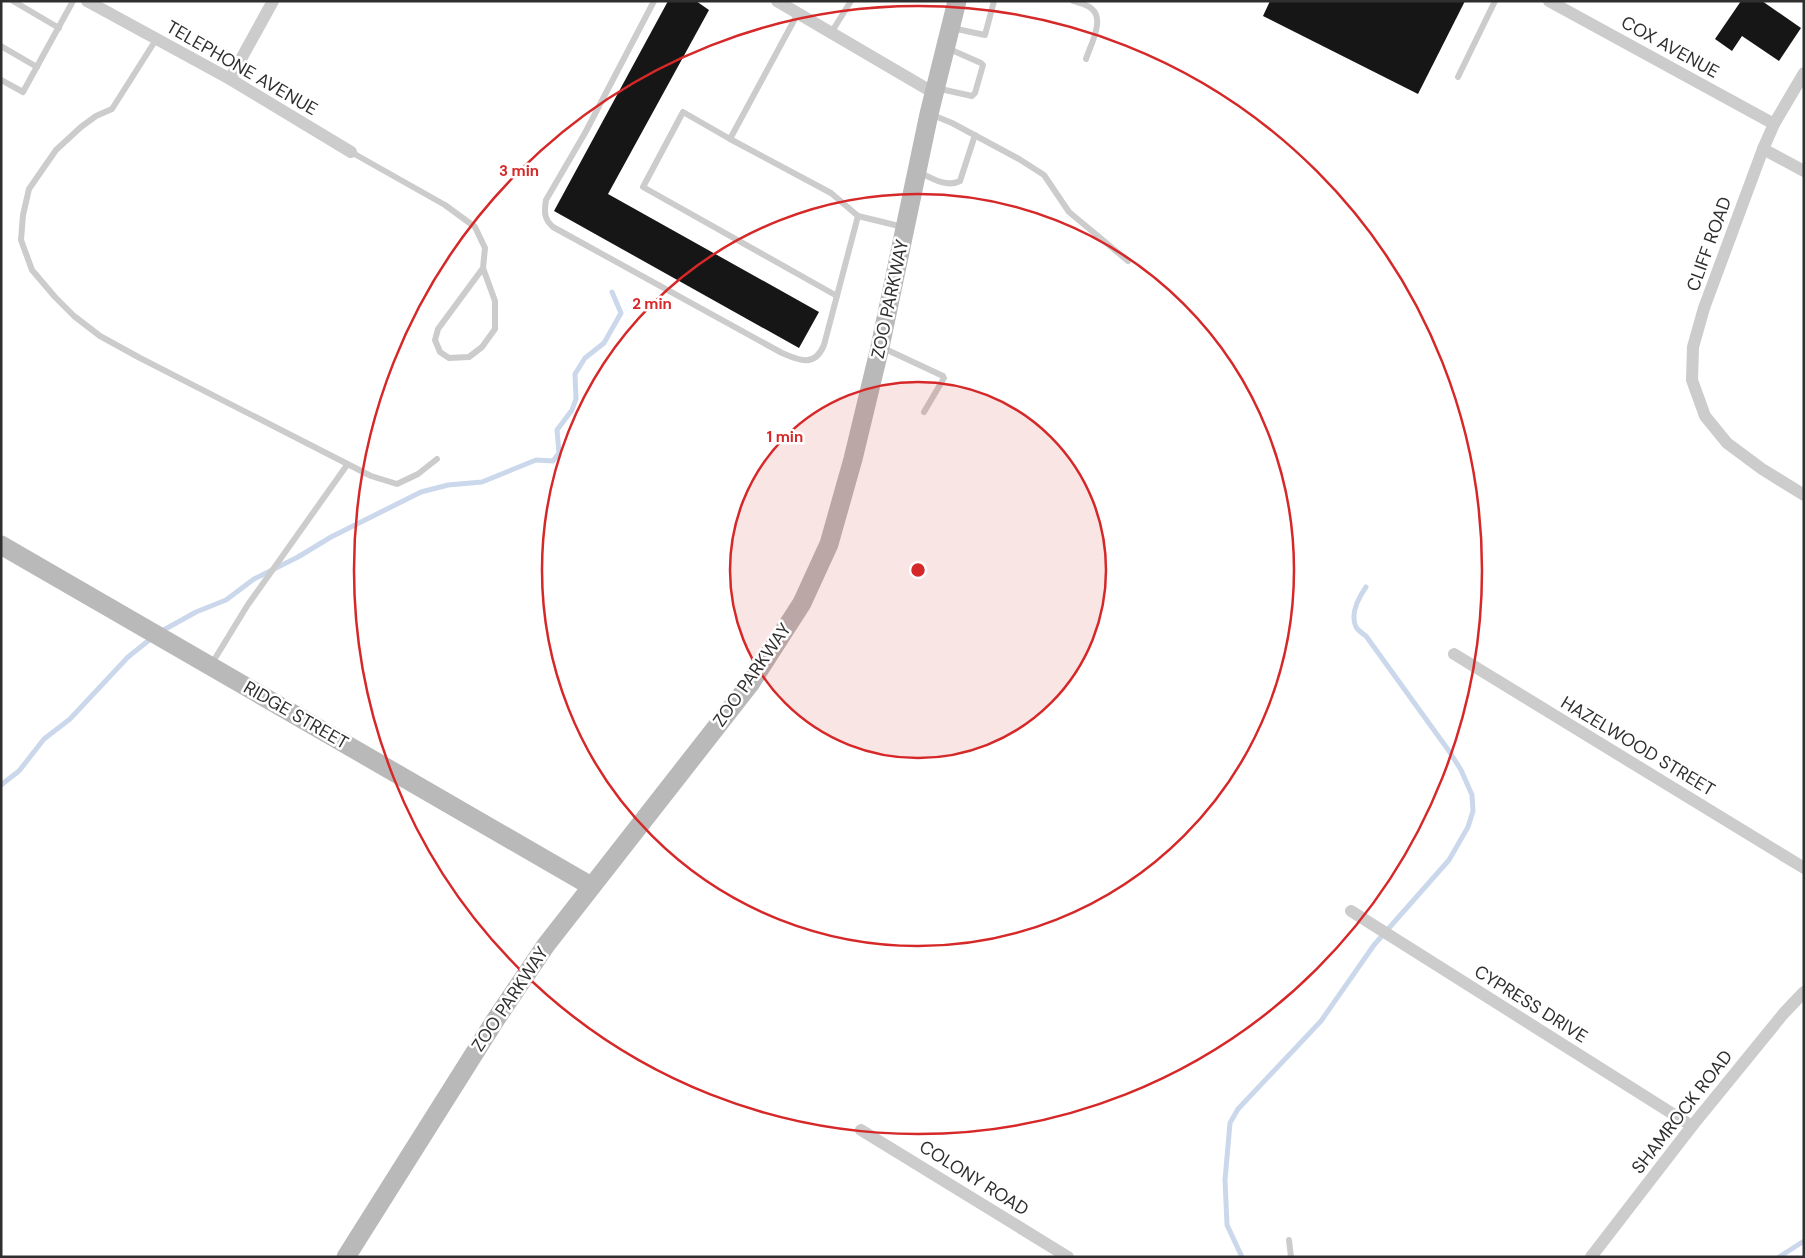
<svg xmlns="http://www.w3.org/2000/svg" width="1805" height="1258" font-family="'DM Sans',sans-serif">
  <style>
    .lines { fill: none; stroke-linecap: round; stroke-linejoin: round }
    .stream { stroke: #cbd8eb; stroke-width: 5 }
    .building { fill: #161616 }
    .lane { stroke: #ccc; stroke-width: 6 }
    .street { stroke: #ccc; stroke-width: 12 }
    .secondary { stroke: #b9b9b9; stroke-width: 19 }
    .ring { fill: none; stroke: #d62828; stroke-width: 2.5 }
    .labels { text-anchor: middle; stroke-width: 5; stroke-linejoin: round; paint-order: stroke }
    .street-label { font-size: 18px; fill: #2f2f2f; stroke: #fff }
    .centre { fill: #d62828; stroke: #fff; stroke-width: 2.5 }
    .ring-label { font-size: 15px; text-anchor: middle; font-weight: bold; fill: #d62828; stroke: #fff; stroke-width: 5; stroke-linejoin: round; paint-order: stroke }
  </style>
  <rect width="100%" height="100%" fill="#fff"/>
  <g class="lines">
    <g class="stream">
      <polyline points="160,632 196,612 226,600 254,579 298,557 331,537 421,492 448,485 482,482 536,460 553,461 559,453 557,430 572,410 576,399 575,374 585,358 604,343 621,313 612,292"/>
      <polyline points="1,785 19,771 44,739 70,719 128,657 153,637"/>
      <path d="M1242,1257L1227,1225L1225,1180L1230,1123L1238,1109L1321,1021L1374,945L1449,860L1468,827L1473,811L1472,795L1461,770L1449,751L1366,636C1363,634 1358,630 1356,627C1350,614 1359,597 1366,587"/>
      <polyline points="1779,1257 1804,1241"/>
    </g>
  </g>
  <g class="building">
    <polygon points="668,1 696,1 709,10 608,194 819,312 799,348 554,211"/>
    <polygon points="1270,1 1465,1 1418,94 1263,16"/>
    <polygon points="1741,1 1762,1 1801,28 1779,61 1742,36 1732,51 1715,39"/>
  </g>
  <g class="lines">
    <g class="lane">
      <polyline points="13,1 59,28"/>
      <path d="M654,1L585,133L546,200C544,212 544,219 553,227L782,353C800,361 815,367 824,345L858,216L903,227"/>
      <path d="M1073,1C1079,3 1087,4 1092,9C1105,20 1090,46 1086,59"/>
      <polyline points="798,13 730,139 831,193 858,216"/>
      <polyline points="952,28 985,35 994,1"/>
      <polyline points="831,33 851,1"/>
      <polyline points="157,38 112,109 96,116 81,127 56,150 29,189 23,215 21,240 32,270 55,297 74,316 100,336 140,358 371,476 397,484 418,474 437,459"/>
      <polyline points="1,46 37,67"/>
      <polyline points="1458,77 1495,1"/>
      <polyline points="1,80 23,92 73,1"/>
      <polyline points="936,88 972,96 975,93 983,65 981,63 947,48"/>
      <polyline points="930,114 952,123 1019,159 1044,175 1069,212 1128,261"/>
      <polyline points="730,139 683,112 643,187 837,296"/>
      <polyline points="351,152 445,205 475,227 485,248 483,268 438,329 435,340 440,352 449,358 469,357 482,347 495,329 495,301 483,268"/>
      <path d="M919,172C931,178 947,188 960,181L975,135"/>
      <polyline points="881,347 943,376 944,378 924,412"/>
      <polyline points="211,665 247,606 347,465"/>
      <polyline points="1289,1240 1291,1257"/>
    </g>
    <g class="street">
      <polyline points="87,1 230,79 351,152"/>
      <polyline points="777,1 934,93"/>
      <polyline points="1549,1 1774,124"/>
      <polyline points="1804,73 1774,124 1763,149 1704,308 1693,347 1692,380 1705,416 1727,443 1762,469 1804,495"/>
      <polyline points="230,79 273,1"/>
      <polyline points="1763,149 1804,171"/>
      <polyline points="1454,654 1804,868"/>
      <polyline points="1351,911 1692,1126"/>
      <polyline points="861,1130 1068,1257"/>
      <polyline points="1591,1257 1692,1126 1784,1013 1804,992"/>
    </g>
    <g class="secondary">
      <polyline points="1,545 591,886"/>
      <polyline points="346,1257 496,1019 546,945 750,684 802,603 829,544 853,459 880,347 929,114 957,1"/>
    </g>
  </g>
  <circle cx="918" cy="570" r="188" fill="#d62828" fill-opacity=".12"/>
  <g class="ring">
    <circle cx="918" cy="570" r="188"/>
    <circle cx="918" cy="570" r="376"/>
    <circle cx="918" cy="570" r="564"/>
  </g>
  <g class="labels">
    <g class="street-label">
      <text transform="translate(1670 47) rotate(29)" y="6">COX AVENUE</text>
      <text transform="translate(242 68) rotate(30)" y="6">TELEPHONE AVENUE</text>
      <text transform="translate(1709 244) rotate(-70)" y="6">CLIFF ROAD</text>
      <text transform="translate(890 299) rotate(-78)" y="6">ZOO PARKWAY</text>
      <text transform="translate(752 675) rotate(-55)" y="6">ZOO PARKWAY</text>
      <text transform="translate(296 715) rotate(30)" y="6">RIDGE STREET</text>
      <text transform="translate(1638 746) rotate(31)" y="6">HAZELWOOD STREET</text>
      <text transform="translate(510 999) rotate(-56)" y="6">ZOO PARKWAY</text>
      <text transform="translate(1531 1004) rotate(32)" y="6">CYPRESS DRIVE</text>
      <text transform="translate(1682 1112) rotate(-52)" y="6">SHAMROCK ROAD</text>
      <text transform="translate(974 1178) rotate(32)" y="6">COLONY ROAD</text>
    </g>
  </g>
  <circle cx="918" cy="570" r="8" class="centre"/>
  <g class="ring-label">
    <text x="519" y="176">3 min</text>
    <text x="652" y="309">2 min</text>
    <text x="785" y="442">1 min</text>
  </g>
  <rect width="1805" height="1258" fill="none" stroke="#2f2f2f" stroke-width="5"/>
</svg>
